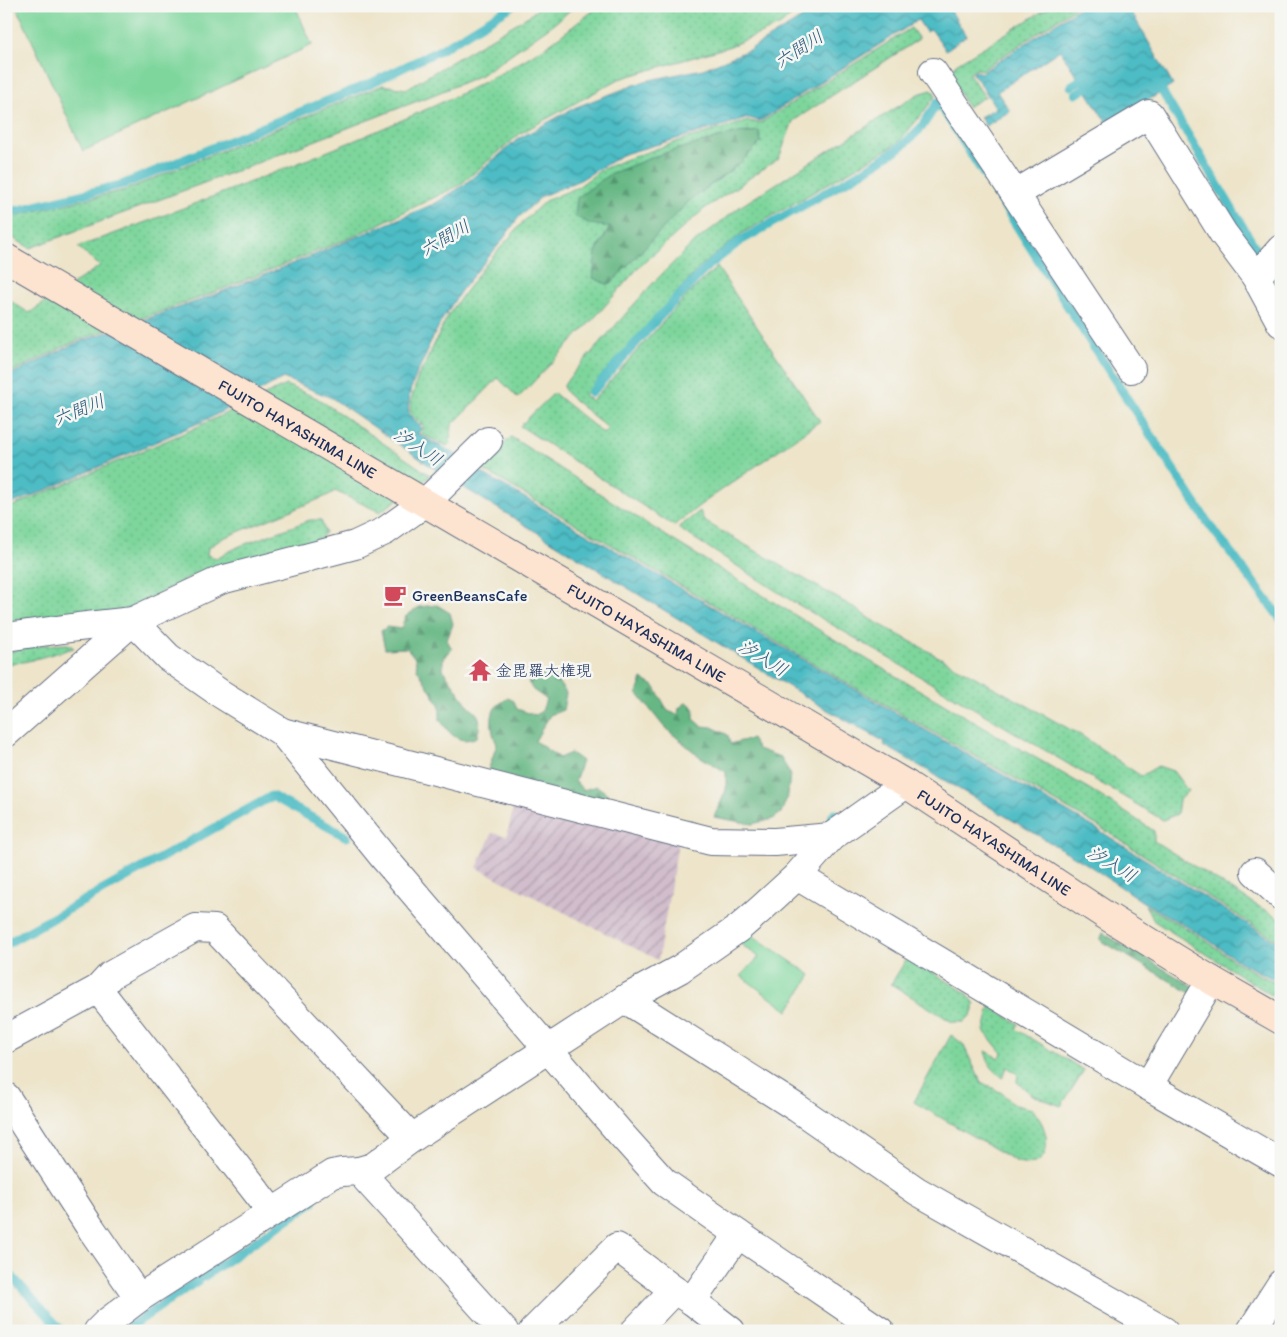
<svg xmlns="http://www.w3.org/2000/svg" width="1287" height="1337" font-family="Itim,'Klee One',sans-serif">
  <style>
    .industrial { fill: url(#industrial-furrows) }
    .grass { fill: url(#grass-dots); stroke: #4c827d; fill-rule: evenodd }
    .forest { fill: url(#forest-firs); stroke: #407371 }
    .garden { fill: #7ed69c; stroke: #4c827d }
    .water { fill: url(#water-waves); stroke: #347691 }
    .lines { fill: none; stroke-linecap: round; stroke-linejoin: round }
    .stream { stroke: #4dbcc4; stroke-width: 9 }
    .minor-casing { stroke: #646e83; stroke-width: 30 }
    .secondary-casing { stroke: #646e83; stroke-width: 30 }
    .minor { stroke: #fff; stroke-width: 28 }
    .secondary { stroke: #fde4d0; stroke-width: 28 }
    .labels { text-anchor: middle; stroke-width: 5; stroke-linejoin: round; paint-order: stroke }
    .street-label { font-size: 16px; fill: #1b2f5e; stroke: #f6f6f2 }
    .poi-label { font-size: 16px; fill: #1b2f5e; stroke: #f6f6f2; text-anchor: start }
    .water-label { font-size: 18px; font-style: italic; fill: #2a597d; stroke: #f6f6f2 }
  </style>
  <defs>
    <pattern id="industrial-furrows" width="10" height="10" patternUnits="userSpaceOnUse" patternTransform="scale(1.25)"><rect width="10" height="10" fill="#d1bdcc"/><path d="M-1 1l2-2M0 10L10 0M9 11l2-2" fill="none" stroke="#a99aa9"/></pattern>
    <pattern id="grass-dots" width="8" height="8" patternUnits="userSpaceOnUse" patternTransform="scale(1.25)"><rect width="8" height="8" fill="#7ed69c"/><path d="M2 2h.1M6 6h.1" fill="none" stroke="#6cb889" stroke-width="1.8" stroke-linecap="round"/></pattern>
    <pattern id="forest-firs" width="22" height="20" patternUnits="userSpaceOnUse" patternTransform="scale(1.25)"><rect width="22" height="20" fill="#66b784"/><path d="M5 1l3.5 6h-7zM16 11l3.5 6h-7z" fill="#53956f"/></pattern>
    <pattern id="water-waves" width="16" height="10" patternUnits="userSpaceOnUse" patternTransform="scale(1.25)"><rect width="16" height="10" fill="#4dbcc4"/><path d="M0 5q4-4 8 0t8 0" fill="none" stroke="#3f99a2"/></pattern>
  </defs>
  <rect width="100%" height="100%" fill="#f6f6f2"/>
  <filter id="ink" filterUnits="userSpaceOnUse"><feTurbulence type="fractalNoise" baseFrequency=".02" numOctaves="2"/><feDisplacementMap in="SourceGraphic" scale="10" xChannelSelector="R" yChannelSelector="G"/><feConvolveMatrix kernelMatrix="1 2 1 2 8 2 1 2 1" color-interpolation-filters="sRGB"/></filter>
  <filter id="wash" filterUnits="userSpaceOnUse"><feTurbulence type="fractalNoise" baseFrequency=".0096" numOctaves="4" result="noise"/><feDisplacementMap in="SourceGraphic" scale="20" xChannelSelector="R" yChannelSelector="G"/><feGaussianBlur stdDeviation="1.12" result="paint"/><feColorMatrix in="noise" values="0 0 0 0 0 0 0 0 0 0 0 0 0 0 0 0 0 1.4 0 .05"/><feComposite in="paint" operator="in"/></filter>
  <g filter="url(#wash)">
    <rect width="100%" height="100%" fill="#ede4c9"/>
    <polygon class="industrial" points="515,801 678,843 658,960 477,868 492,833 507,836"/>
    <g class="grass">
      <polygon points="541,6 575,6 555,23 481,75 433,95 244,168 30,248 6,234 6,215 14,216 125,190 383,85 406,89 530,15"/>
      <path d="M599,6H801L781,25L728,47L619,79L521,133L460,185L350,238L205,296L76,341L6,375V298L29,313L100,266L78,247C172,213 265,177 358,139C423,111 489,84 548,45C565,33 582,19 599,6Z"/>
      <polygon points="1051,6 1078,6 982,70 976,69 969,74 985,97 967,107 951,77 956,64"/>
      <path d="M911,28L919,39L793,121L779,158L704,209L638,268L597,315L518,398L498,378L452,425L450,443L447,446L421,434L424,427L410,413L411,401L418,376L425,364L448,315L483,268L523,222L545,201L578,187L601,170L624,160L688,138L749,121L760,123ZM761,142L739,164L689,201L608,285L596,252L610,227Z"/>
      <polygon points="932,90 936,95 918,119 898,143 741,234 701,266 584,395 592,401 689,293 717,267 820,421 699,506 674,526 520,426 554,393 604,434 608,428 569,396 563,387 569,378 653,283 691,245 741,206 918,94"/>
      <polygon points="286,385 317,398 431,476 380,512 335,491 327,496 223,538 208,548 207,555 216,558 240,546 310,520 321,520 325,532 321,539 204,570 122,612 62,613 6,623 6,509 184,433"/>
      <polygon points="511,437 671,539 868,660 1091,790 1154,831 1154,841 1251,902 1281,919 1281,943 1098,826 840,679 480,468"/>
      <polygon points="700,511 704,521 853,607 870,619 1082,736 1141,776 1158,766 1173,771 1188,791 1179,800 1177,814 1163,820 792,601 678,528"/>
      <polygon points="68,644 74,648 28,661 6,665 6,652 44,645"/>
      <polygon points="1145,905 1198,935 1236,962 1281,986 1281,1001 1154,921"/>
      <polygon points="908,957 968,994 975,1004 971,1015 964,1022 952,1022 891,984"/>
      <path d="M990,1006L1019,1024L1016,1029L1084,1070L1061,1106L1032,1095L1017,1082L1018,1074L1007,1067L1003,1078C993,1069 987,1065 986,1051L999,1058L1002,1053L984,1031Z"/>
      <path d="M951,1035L963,1044L981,1082L1002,1093L1015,1105L1033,1109C1036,1115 1041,1120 1043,1126C1048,1137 1049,1156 1037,1162C1031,1165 1023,1163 1017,1162L914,1102Z"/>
    </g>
    <g class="forest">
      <polygon points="759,131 761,142 739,164 689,201 609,285 593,278 596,252 610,227 590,224 575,216 577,198 610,174 664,153 737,133"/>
      <path d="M437,605L450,613L453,624L447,640L452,649L443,659V670L470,708C483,716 480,724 477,737C458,745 451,735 440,720V706L417,669L415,658L407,648L385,649L381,631L387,627L401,629L405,617L419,607Z"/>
      <path d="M538,673L556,679L566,693L563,710L550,715L535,741L559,758L571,753L582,761L575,781L583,790L597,786L609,795L610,811L496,780L489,768L497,744C492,735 489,718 495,708C497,705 504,701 508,698L514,701L517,709L535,715L542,711L546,699L533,690L528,682Z"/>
      <polygon points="642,679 654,686 668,711 678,715 679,708 687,702 694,708 694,719 702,726 712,727 728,735 730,744 741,741 752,739 758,749 780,757 790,773 788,795 781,813 773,819 752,824 714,817 726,790 726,772 699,756 664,727 637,693"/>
      <polygon points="1103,933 1196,988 1192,994 1100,940"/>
    </g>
    <g class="garden">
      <polygon points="16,6 295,6 312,45 83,151"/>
      <polygon points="749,933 811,975 788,1011 741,976 759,957 739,943"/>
    </g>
    <g class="water">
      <polygon points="822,6 948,6 966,36 946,50 931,29 926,32 918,20 760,121 749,118 624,154 580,180 542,196 518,218 501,242 462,289 443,318 429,345 426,355 418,370 410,391 408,413 422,428 418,434 457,455 477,470 837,679 1097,829 1281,945 1281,983 1238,961 1200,934 1143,902 1087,864 884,745 885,742 819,705 445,476 332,398 283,378 210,418 46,490 6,506 6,377 76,343 201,300 314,255 436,203 464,185 518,139 576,107 645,81 703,69 749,50"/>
      <polygon points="1082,6 1128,6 1173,85 1108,125 1060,50 997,92 1010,111 986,126 980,117 996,108 976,77 972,74 975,71 981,73"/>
    </g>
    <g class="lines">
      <g class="stream">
        <polyline points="1157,83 1281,291"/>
        <polyline points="1071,86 1088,75"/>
        <polyline points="1076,94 1093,83"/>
        <polyline points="6,207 15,211 124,184 369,84 440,50 512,6"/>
        <polyline points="591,393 661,315 707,267 740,241 862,172 901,147 921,128 938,102 1100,357 1206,520 1281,619"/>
        <polyline points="831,819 835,813"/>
        <polyline points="6,944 272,796 347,837"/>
        <polyline points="6,1270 62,1331"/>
        <polyline points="124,1331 313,1202"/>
      </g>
    </g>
  </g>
  <g filter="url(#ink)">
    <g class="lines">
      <defs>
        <g id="minor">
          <polyline points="933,72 1015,194 1149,114 1223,233 1256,277"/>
          <polyline points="1015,194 1131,369"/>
          <polyline points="1281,249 1256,277 1281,323"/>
          <polyline points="6,637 78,627 133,621 221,580 355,545 385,531 426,502 488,441"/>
          <polyline points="282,732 711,841 775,842 831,837"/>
          <polyline points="6,733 133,621 168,657 221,694 282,732 385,859 620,1133 664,1182 738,1234 880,1331"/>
          <polyline points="1255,872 1281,896"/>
          <polyline points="797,876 1148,1086"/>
          <polyline points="1211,980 1148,1086 1281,1163"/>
          <polyline points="98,989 272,1212"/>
          <polyline points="625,999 797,1108 917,1191 1164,1331"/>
          <polyline points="6,1039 98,989 111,975 195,928 215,929 412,1138"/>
          <polyline points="6,1097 88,1224 139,1298"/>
          <polyline points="359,1171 504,1331"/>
          <polyline points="692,1301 738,1234"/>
          <polyline points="98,1331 106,1323 139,1298 332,1174 342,1172 359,1171 373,1167 412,1138 625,999 680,969 739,928 762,908 797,876 831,837 906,784"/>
          <polyline points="533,1331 617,1247 674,1290 692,1301 731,1331"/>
          <polyline points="635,1331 674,1290"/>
          <polyline points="1251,1331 1281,1284"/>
        </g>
        <g id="secondary">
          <path id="s1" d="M6,258L906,784L1105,915L1211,980L1281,1020"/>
        </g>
      </defs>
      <use href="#minor" class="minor-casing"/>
      <use href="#secondary" class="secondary-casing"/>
      <use href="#minor" class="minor"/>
      <use href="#secondary" class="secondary"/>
    </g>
  </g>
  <defs>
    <symbol id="cafe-bare" viewBox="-9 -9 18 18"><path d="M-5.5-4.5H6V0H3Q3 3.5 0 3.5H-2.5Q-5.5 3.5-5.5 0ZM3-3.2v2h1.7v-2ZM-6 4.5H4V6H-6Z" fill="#d1495b" stroke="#f6f6f2" stroke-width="2.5" paint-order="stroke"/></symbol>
    <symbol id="temple-bare" viewBox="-9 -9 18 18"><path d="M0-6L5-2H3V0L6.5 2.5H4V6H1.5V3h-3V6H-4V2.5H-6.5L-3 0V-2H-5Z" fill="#d1495b" stroke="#f6f6f2" stroke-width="2.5" paint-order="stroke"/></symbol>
  </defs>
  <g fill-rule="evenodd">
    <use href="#cafe-bare" x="379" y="579" width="32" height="32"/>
    <use href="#temple-bare" x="464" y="654" width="32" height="32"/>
  </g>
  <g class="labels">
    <g class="street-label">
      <text dy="6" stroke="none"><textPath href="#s1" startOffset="338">FUJITO HAYASHIMA LINE</textPath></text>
      <text dy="6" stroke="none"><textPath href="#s1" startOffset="742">FUJITO HAYASHIMA LINE</textPath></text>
      <text dy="6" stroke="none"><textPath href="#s1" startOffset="1148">FUJITO HAYASHIMA LINE</textPath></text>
    </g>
    <g class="poi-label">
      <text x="412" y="601">GreenBeansCafe</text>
      <text x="496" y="676">金毘羅大権現</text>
    </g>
    <g class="water-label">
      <text transform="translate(799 49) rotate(-33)" y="6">六間川</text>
      <text transform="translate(445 238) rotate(-30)" y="6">六間川</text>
      <text transform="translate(79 410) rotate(-22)" y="6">六間川</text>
      <text transform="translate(418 447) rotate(33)" y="6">汐入川</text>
      <text transform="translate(763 658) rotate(31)" y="6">汐入川</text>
      <text transform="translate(1112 864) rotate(31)" y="6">汐入川</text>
    </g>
  </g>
  <rect width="1287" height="1337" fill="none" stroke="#f6f6f2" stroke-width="25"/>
</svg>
